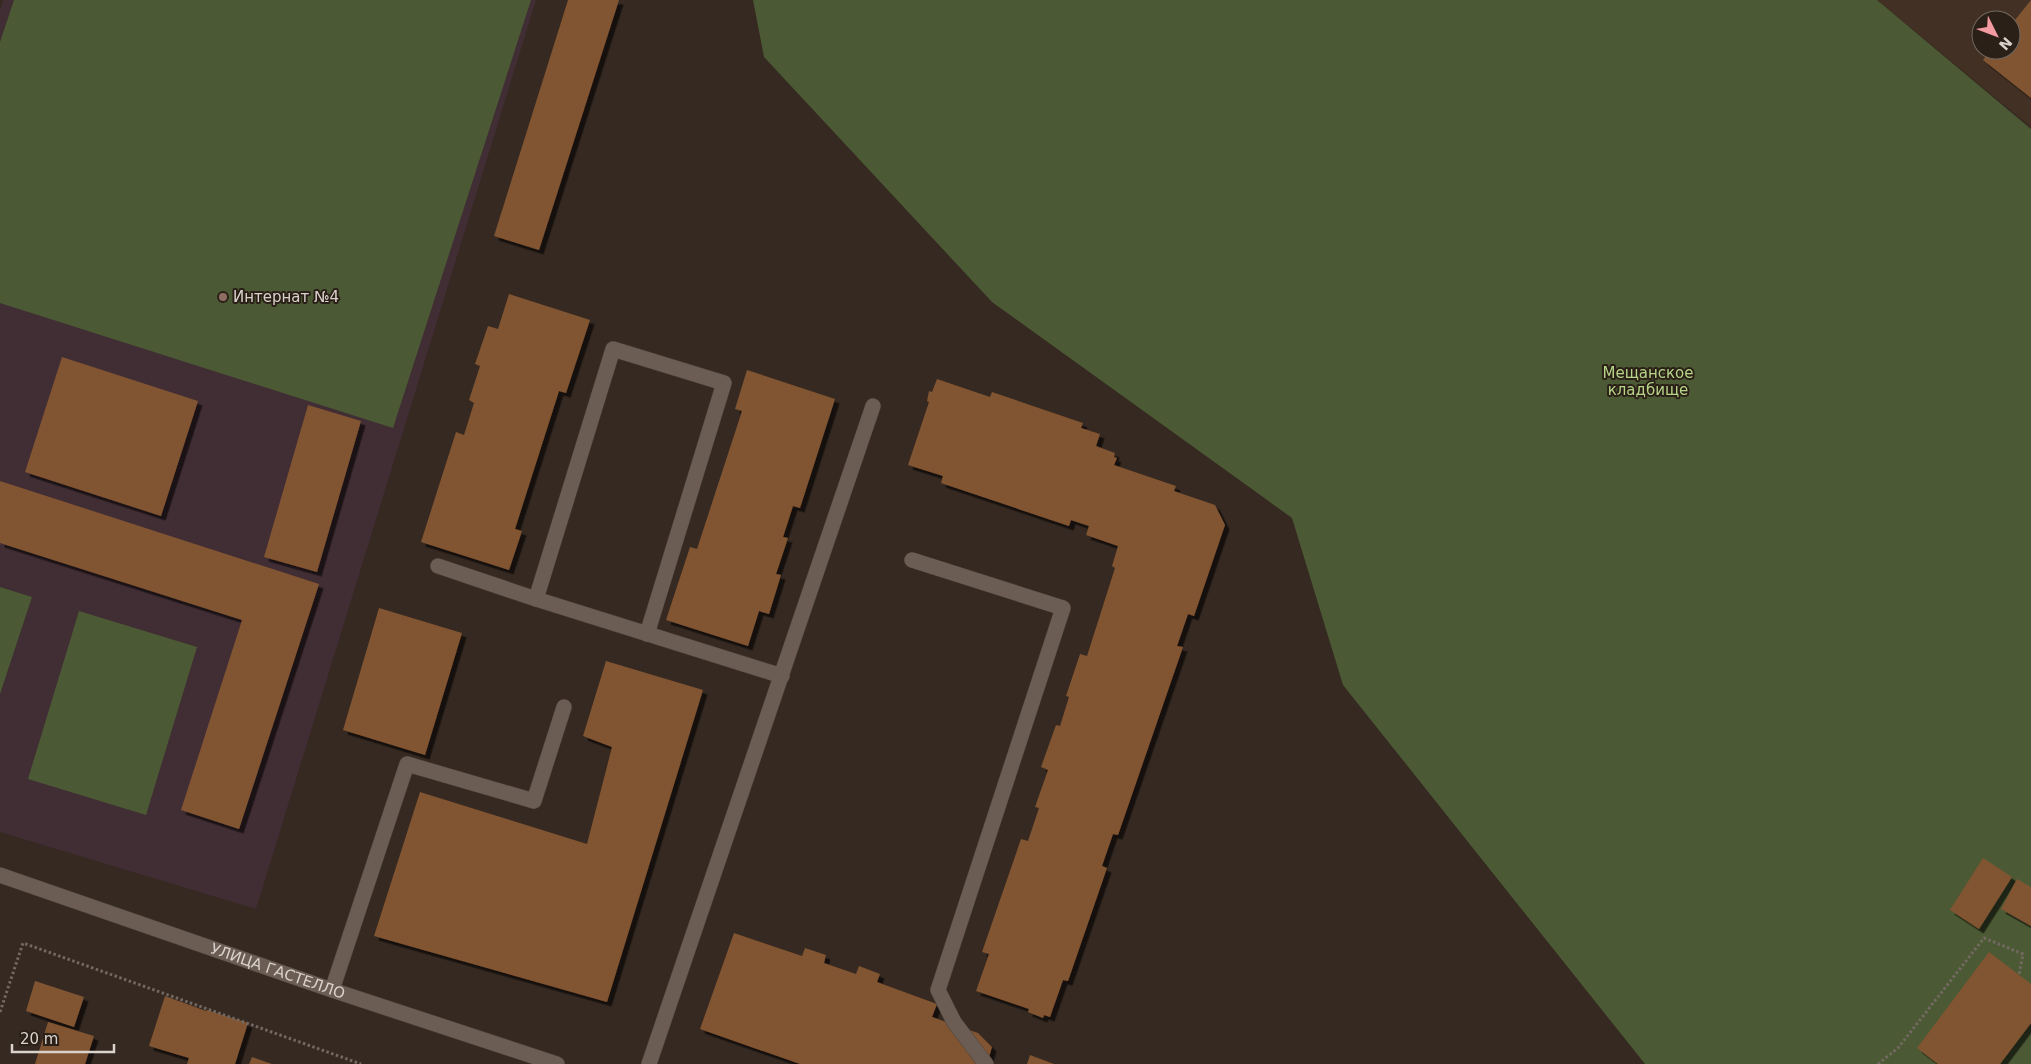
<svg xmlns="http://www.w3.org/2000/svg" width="2031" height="1064" font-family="'DejaVu Sans',sans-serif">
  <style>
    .built { fill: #413023; fill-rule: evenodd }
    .education { fill: #412d34 }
    .green { fill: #4b5a34 }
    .building { fill: #815431; filter: url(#shadow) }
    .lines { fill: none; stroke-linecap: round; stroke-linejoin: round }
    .service-casing { stroke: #4e443c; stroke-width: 16 }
    .tertiary-casing { stroke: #4e443c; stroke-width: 16 }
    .path { stroke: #736962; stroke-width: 3; stroke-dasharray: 2.5 2.5; stroke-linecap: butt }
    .service { stroke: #6b5d53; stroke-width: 15 }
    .tertiary { stroke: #6b5d53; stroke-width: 15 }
    .education-dot { fill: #8d6e63; stroke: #2b2017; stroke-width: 2 }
    .labels { text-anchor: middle; stroke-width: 4; stroke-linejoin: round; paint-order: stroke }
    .poi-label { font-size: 15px; fill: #dad2cc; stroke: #2b2017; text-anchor: start }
    .park-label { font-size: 15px; fill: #b6d588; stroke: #2b2017 }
    .street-label { font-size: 15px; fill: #dad2cc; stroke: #2b2017 }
  </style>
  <defs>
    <filter id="shadow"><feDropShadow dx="4.5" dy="4.5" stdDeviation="0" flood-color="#0009"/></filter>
  </defs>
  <rect width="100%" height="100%" fill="#352921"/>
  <path class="built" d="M1877,0H2031V127ZM1981,20H2011V50H1981Z"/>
  <polygon class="education" points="3,0 536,0 256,909 0,832 0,10"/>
  <g class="green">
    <polygon points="14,0 531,0 393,428 0,303 0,42"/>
    <polygon points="753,0 1877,0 2031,129 2031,1064 1645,1064 1343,685 1292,518 992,302 764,57"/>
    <polygon points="0,587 32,597 0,694"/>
    <polygon points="79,611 197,647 146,815 28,779"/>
  </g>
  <g class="building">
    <polygon points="568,0 619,0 539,250 494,236"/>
    <polygon points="2031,0 2031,98 1983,60 1991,50 2011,50 2011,25"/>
    <polygon points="509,294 590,320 566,393 559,391 515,529 522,531 509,570 421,542 456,432 464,435 474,403 469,400 480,366 475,364 488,326 498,329"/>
    <polygon points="62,357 198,401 161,516 25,472"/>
    <polygon points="747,370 835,399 800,508 793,506 783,537 788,538 776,574 781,575 769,614 759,611 748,646 666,620 690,547 697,549 742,411 735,409"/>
    <polygon points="937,379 990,397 992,392 1083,423 1081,428 1100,434 1096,446 1115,453 1114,457 1117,458 1114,465 1176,486 1174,491 1215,505 1225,525 1194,616 1188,614 1177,646 1183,647 1118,835 1113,834 1102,866 1107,868 1068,981 1063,980 1050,1017 1044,1015 1043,1018 1028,1012 1029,1009 976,991 989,954 982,952 1021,839 1028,841 1039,808 1035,807 1048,770 1041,767 1056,725 1060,726 1069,697 1066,696 1080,654 1087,656 1115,568 1112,566 1118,546 1086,535 1089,526 1071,520 1069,526 941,483 943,476 908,465 929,402 927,401 929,391 932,392"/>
    <polygon points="308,405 361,421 317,572 264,557"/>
    <polygon points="0,481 319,584 239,829 181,810 242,620 0,543"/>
    <polygon points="379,608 462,633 425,755 343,730"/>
    <polygon points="606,661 703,690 607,1002 374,936 420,792 587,844 612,747 583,736"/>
    <polygon points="1983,858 2012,877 1979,929 1950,910"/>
    <polygon points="2017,879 2031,887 2031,926 2001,909"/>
    <polygon points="734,933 802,956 805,948 826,955 824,963 856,974 859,966 880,974 877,982 937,1004 932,1017 978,1033 992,1047 987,1064 800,1064 700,1029"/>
    <polygon points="1989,952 2031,984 2031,1023 2000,1064 1938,1064 1917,1048"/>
    <polygon points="35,981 84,997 74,1027 26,1011"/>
    <polygon points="165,996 206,1011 207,1010 248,1023 235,1064 187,1064 189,1058 149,1046"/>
    <polygon points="48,1022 94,1036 85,1064 35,1064"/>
    <polygon points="1030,1055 1054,1064 1027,1064"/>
    <polygon points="252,1057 272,1064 249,1064"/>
  </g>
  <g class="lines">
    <defs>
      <g id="service">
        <polyline points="912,560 1063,608 938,990 954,1022 986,1064"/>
        <polyline points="438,566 536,599 782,676"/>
        <polyline points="536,599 613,349 724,383 647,634"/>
        <polyline points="332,990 407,764 534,801 564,707"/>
        <polyline points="649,1064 873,406"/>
      </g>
      <g id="tertiary">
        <path id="s1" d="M0,875L332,990L557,1064"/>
      </g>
    </defs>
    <use href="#service" class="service-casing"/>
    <use href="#tertiary" class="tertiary-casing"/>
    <g class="path">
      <polyline points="0,1012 23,943 361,1064"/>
      <polyline points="1878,1064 1898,1048 1984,938 2023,954 2019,975"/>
    </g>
    <use href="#service" class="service"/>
    <use href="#tertiary" class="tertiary"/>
  </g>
  <circle class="education-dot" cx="223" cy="297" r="5"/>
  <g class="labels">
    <g class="poi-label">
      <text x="233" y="302">Интернат №4</text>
    </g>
    <g class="park-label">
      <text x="1648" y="378">Мещанское<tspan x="1648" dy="17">кладбище</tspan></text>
    </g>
    <g class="street-label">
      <text dy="5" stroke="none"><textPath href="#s1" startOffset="294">УЛИЦА ГАСТЕЛЛО</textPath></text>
    </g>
  </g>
  <g transform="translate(1996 35) rotate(132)"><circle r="24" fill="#2b2017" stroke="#71675f"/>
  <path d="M0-4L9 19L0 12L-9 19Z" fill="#f49aa2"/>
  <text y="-8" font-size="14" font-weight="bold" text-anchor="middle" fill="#dad2cc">N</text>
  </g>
  <path d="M12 1044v8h102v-8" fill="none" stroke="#dad2cc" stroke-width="2.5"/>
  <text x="20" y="1044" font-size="15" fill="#dad2cc" stroke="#2b2017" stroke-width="4" paint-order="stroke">20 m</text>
</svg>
